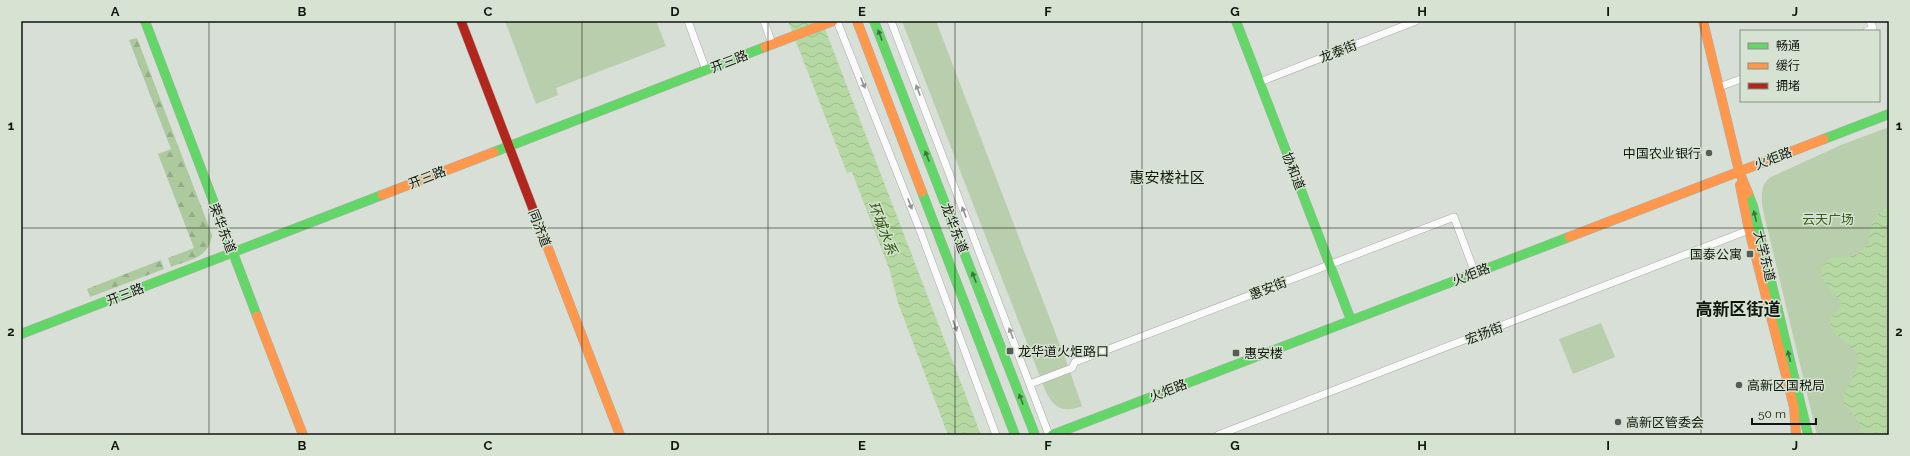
<svg xmlns="http://www.w3.org/2000/svg" width="1910" height="456" font-family="Raleway,'Noto Sans SC',sans-serif">
  <style>
    .green { fill: #b8ceac }
    .forest { fill: url(#forest-firs) }
    .water { fill: url(#water-waves) }
    .lines { fill: none; stroke-linecap: round; stroke-linejoin: round }
    .street-casing { stroke: #a9aea7; stroke-width: 8 }
    .fast-casing { stroke: #a9aea7; stroke-width: 10 }
    .slow-casing { stroke: #a9aea7; stroke-width: 10 }
    .jam-casing { stroke: #a9aea7; stroke-width: 10 }
    .street { stroke: #f9faf9; stroke-width: 7 }
    .fast { stroke: #63d668; stroke-width: 9 }
    .slow { stroke: #ff974d; stroke-width: 9 }
    .jam { stroke: #b3261e; stroke-width: 9 }
    .oneway { fill: #3a763c }
    .oneway2 { fill: #919390 }
    .grid { fill: none; stroke: #121610; stroke-width: 1; stroke-opacity: 0.55 }
    .poi-dot { fill: #575c55; stroke: #d7e3d2; stroke-width: 1.5 }
    .labels { text-anchor: middle; stroke-width: 3; stroke-linejoin: round; paint-order: stroke }
    .street-label { font-size: 13px; fill: #121610; stroke: #d7e3d2 }
    .poi-label { font-size: 13px; fill: #121610; stroke: #d7e3d2; text-anchor: start }
    .park-label { font-size: 13px; fill: #366019; stroke: #d7e3d2 }
    .water-label { font-size: 14px; font-style: italic; fill: #2b5408; stroke: #d7e3d2 }
    .quarter-label { font-size: 15px; fill: #121610; stroke: #d7e3d2 }
    .district-label { font-size: 17px; font-weight: bold; fill: #121610; stroke: #d7e3d2 }
    .neatline { fill: none; stroke: #121610; stroke-width: 1.5 }
    .grid-label { font-size: 13px; text-anchor: middle; font-weight: bold; fill: #121610 }
  </style>
  <defs>
    <pattern id="forest-firs" width="22" height="20" patternUnits="userSpaceOnUse"><rect width="22" height="20" fill="#adc99e"/><path d="M5 1l3.5 6h-7zM16 11l3.5 6h-7z" fill="#94ac87"/></pattern>
    <pattern id="water-waves" width="16" height="10" patternUnits="userSpaceOnUse"><rect width="16" height="10" fill="#b6d9a3"/><path d="M0 5q4-4 8 0t8 0" fill="none" stroke="#9bba8b"/></pattern>
  </defs>
  <rect width="100%" height="100%" fill="#d8dfd6"/>
  <g class="green">
    <polygon points="505,21 656,21 666,46 556,88 558,95 536,104"/>
    <path d="M902,21H936L1068,366L1082,406C1063,413 1055,409 1046,392Z"/>
    <path d="M1889,127V435H1817L1763,210C1761,197 1760,184 1771,177L1841,145Z"/>
    <polygon points="1601,323 1615,357 1573,374 1559,339"/>
  </g>
  <g class="forest">
    <path d="M137,38L212,235C208,259 191,259 171,267L168,258L194,248L158,154L171,149L129,40Z"/>
    <polygon points="161,260 164,269 90,297 87,289"/>
  </g>
  <g class="water">
    <polygon points="788,21 822,21 981,435 948,435 898,303 890,271 852,172 847,173"/>
    <path d="M1889,206V226L1884,233L1889,246V304L1885,319L1886,332L1889,345V435H1861C1861,423 1854,411 1844,405C1842,383 1868,369 1854,350C1848,343 1839,338 1832,332L1830,318L1841,307L1842,302L1828,288L1823,279L1821,268L1831,258L1849,257L1858,254L1869,243C1869,225 1874,216 1889,206Z"/>
  </g>
  <g class="lines">
    <defs>
      <g id="street">
        <polyline points="688,21 706,70"/>
        <polyline points="764,21 772,44"/>
        <polyline points="837,21 921,233 996,435"/>
        <polyline points="891,21 1049,435"/>
        <polyline points="1867,31 1873,28 1870,21"/>
        <polyline points="1260,82 1416,21"/>
        <polyline points="1719,87 1741,79"/>
        <polyline points="1030,384 1072,368 1075,362 1454,217 1475,273"/>
        <polyline points="1218,435 1749,230"/>
      </g>
      <g id="fast">
        <polyline points="145,21 257,316"/>
        <polyline points="874,21 1035,435"/>
        <polyline points="1236,21 1351,320"/>
        <polyline points="1824,139 1889,114"/>
        <polyline points="494,152 765,47"/>
        <polyline points="922,192 1015,435"/>
        <polyline points="1748,193 1753,206 1808,435"/>
        <polyline points="21,334 382,195"/>
        <polyline points="1052,435 1569,237"/>
      </g>
      <g id="slow">
        <polyline points="857,21 922,192"/>
        <polyline points="1703,21 1739,171 1748,193"/>
        <polyline points="765,47 833,21"/>
        <polyline points="1740,185 1749,230 1794,407 1796,435"/>
        <polyline points="382,195 494,152"/>
        <polyline points="536,217 620,435"/>
        <polyline points="1569,237 1824,139"/>
        <polyline points="257,316 303,435"/>
      </g>
      <polyline id="jam" points="461,21 536,217"/>
    </defs>
    <use href="#street" class="street-casing"/>
    <use href="#fast" class="fast-casing"/>
    <use href="#slow" class="slow-casing"/>
    <use href="#jam" class="jam-casing"/>
    <use href="#street" class="street"/>
    <use href="#fast" class="fast"/>
    <use href="#slow" class="slow"/>
    <use href="#jam" class="jam"/>
  </g>
  <defs><path id="oneway-solid" d="M-6-.8H1V-3.2L6.5 0L1 3.2V.8H-6Z"/></defs>
  <g class="oneway">
    <use href="#oneway-solid" transform="translate(880 35) rotate(-111)"/>
    <use href="#oneway-solid" transform="translate(927 156) rotate(-111)"/>
    <use href="#oneway-solid" transform="translate(1755 216) rotate(-104)"/>
    <use href="#oneway-solid" transform="translate(974 277) rotate(-111)"/>
    <use href="#oneway-solid" transform="translate(1789 356) rotate(-104)"/>
    <use href="#oneway-solid" transform="translate(1021 399) rotate(-111)"/>
  </g>
  <g class="oneway2">
    <use href="#oneway-solid" transform="translate(863 83) rotate(68)"/>
    <use href="#oneway-solid" transform="translate(918 90) rotate(-111)"/>
    <use href="#oneway-solid" transform="translate(910 204) rotate(69)"/>
    <use href="#oneway-solid" transform="translate(964 212) rotate(-111)"/>
    <use href="#oneway-solid" transform="translate(955 326) rotate(70)"/>
    <use href="#oneway-solid" transform="translate(1011 333) rotate(-111)"/>
  </g>
  <path class="grid" d="M209,21V435M395,21V435M582,21V435M768,21V435M955,21V435M1142,21V435M1328,21V435M1515,21V435M1701,21V435M21,228H1889"/>
  <g class="poi-dot">
    <circle cx="1709" cy="153" r="4"/>
    <rect x="1746" y="250" width="8" height="8" rx="2"/>
    <rect x="1006" y="347" width="8" height="8" rx="2"/>
    <rect x="1232" y="349" width="8" height="8" rx="2"/>
    <circle cx="1739" cy="385" r="4"/>
    <circle cx="1618" cy="422" r="4"/>
  </g>
  <g class="labels">
    <g class="street-label">
      <text transform="translate(1338 51) rotate(-21)" y="5">龙泰街</text>
      <text transform="translate(729 61) rotate(-21)" y="5">开三路</text>
      <text transform="translate(1773 158) rotate(-21)" y="5">火炬路</text>
      <text transform="translate(1294 171) rotate(69)" y="5">协和道</text>
      <text transform="translate(427 177) rotate(-21)" y="5">开三路</text>
      <text transform="translate(223 228) rotate(69)" y="5">荣华东道</text>
      <text transform="translate(540 228) rotate(69)" y="5">同济道</text>
      <text transform="translate(955 228) rotate(69)" y="5">龙华东道</text>
      <text transform="translate(1765 256) rotate(76)" y="5">大学东道</text>
      <text transform="translate(1471 274) rotate(-21)" y="5">火炬路</text>
      <text transform="translate(1268 288) rotate(-21)" y="5">惠安街</text>
      <text transform="translate(125 294) rotate(-21)" y="5">开三路</text>
      <text transform="translate(1484 333) rotate(-21)" y="5">宏扬街</text>
      <text transform="translate(1168 390) rotate(-21)" y="5">火炬路</text>
    </g>
    <g class="poi-label">
      <text x="1701" y="158" text-anchor="end">中国农业银行</text>
      <text x="1742" y="259" text-anchor="end">国泰公寓</text>
      <text x="1018" y="356">龙华道火炬路口</text>
      <text x="1244" y="358">惠安楼</text>
      <text x="1747" y="390">高新区国税局</text>
      <text x="1626" y="427">高新区管委会</text>
    </g>
    <g class="park-label">
      <text x="1828" y="224">云天广场</text>
    </g>
    <g class="water-label">
      <text transform="translate(883 228) rotate(69)" y="5">环城水系</text>
    </g>
    <g class="quarter-label">
      <text x="1167" y="183">惠安楼社区</text>
    </g>
    <g class="district-label">
      <text x="1738" y="315">高新区街道</text>
    </g>
  </g>
  <rect width="1910" height="456" fill="none" stroke="#d7e3d2" stroke-width="44"/>
  <rect x="1740" y="30" width="140" height="72" fill="#d7e3d2" stroke="#889184"/>
  <rect x="1748" y="43" width="20" height="6" fill="#63d668" stroke="#889184"/>
  <text x="1776" y="50" font-size="12" fill="#121610">畅通</text>
  <rect x="1748" y="63" width="20" height="6" fill="#ff974d" stroke="#889184"/>
  <text x="1776" y="70" font-size="12" fill="#121610">缓行</text>
  <rect x="1748" y="83" width="20" height="6" fill="#b3261e" stroke="#889184"/>
  <text x="1776" y="90" font-size="12" fill="#121610">拥堵</text>
  <path d="M1752 418v6h64v-6" fill="none" stroke="#121610" stroke-width="2"/>
  <text x="1758" y="418" font-size="12" fill="#121610" stroke="#d7e3d2" stroke-width="3" paint-order="stroke">50 m</text>
  <rect x="22" y="22" width="1866" height="412" class="neatline"/>
  <g class="grid-label">
    <text x="115" y="16">A</text>
    <text x="302" y="16">B</text>
    <text x="488" y="16">C</text>
    <text x="675" y="16">D</text>
    <text x="862" y="16">E</text>
    <text x="1048" y="16">F</text>
    <text x="1235" y="16">G</text>
    <text x="1422" y="16">H</text>
    <text x="1608" y="16">I</text>
    <text x="1795" y="16">J</text>
    <text x="11" y="130">1</text>
    <text x="1899" y="130">1</text>
    <text x="11" y="336">2</text>
    <text x="1899" y="336">2</text>
    <text x="115" y="450">A</text>
    <text x="302" y="450">B</text>
    <text x="488" y="450">C</text>
    <text x="675" y="450">D</text>
    <text x="862" y="450">E</text>
    <text x="1048" y="450">F</text>
    <text x="1235" y="450">G</text>
    <text x="1422" y="450">H</text>
    <text x="1608" y="450">I</text>
    <text x="1795" y="450">J</text>
  </g>
</svg>
